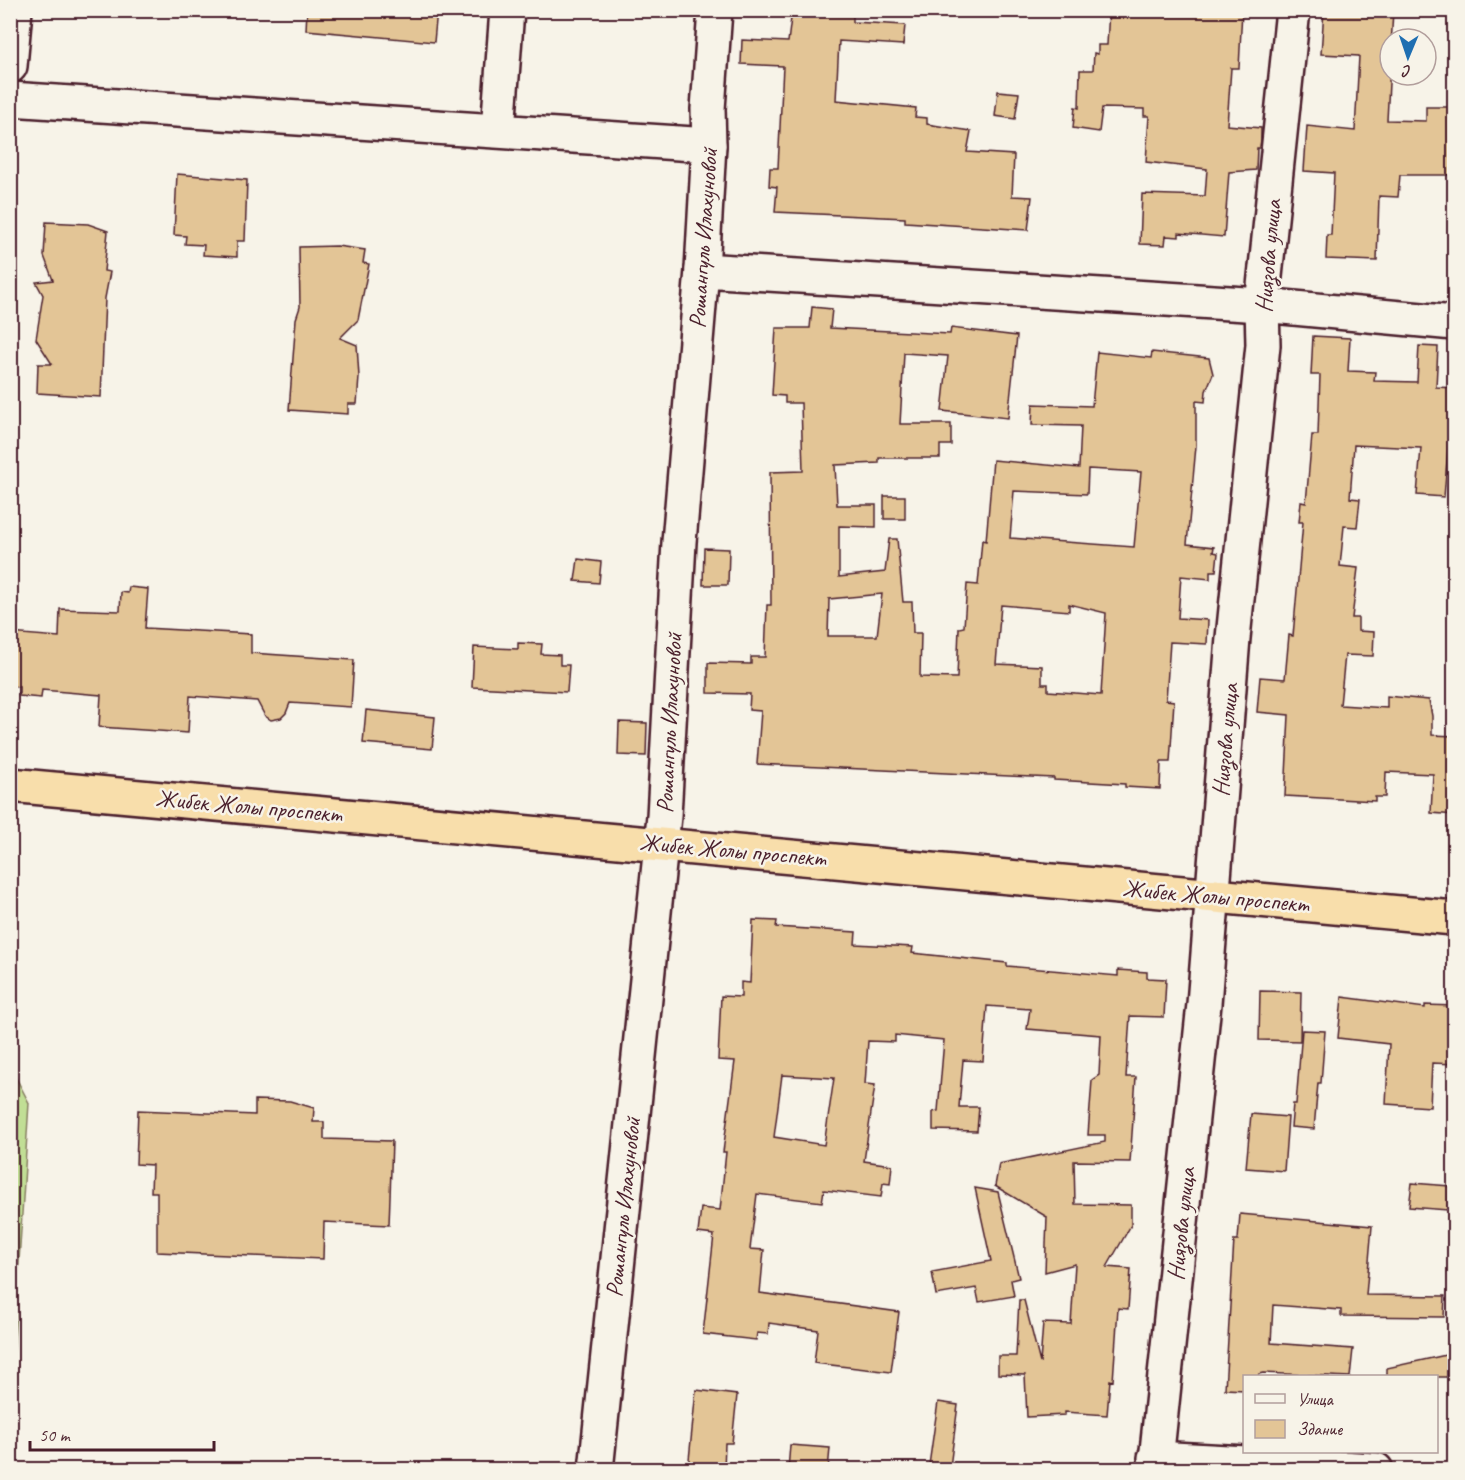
<svg xmlns="http://www.w3.org/2000/svg" width="1465" height="1480" font-family="Caveat,sans-serif">
  <style>
    .green { fill: #c1de95; stroke: #867e60; stroke-width: 1.5 }
    .building { fill: #e3c596; stroke: #4a1f2b; stroke-width: 1.5; fill-rule: evenodd }
    .lines { fill: none; stroke-linecap: round; stroke-linejoin: round }
    .minor-casing { stroke: #4a1f2b; stroke-width: 38 }
    .highway-casing { stroke: #4a1f2b; stroke-width: 38 }
    .minor { stroke: #f7f3e8; stroke-width: 33 }
    .highway { stroke: #f8deab; stroke-width: 33 }
    .labels { text-anchor: middle; stroke-width: 5; stroke-linejoin: round; paint-order: stroke }
    .street-label { font-size: 24px; fill: #4a1f2b; stroke: #f7f3e8 }
  </style>
  <rect width="100%" height="100%" fill="#f7f3e8"/>
  <filter id="ink" filterUnits="userSpaceOnUse"><feTurbulence type="fractalNoise" baseFrequency=".0167" numOctaves="2"/><feDisplacementMap in="SourceGraphic" scale="12" xChannelSelector="R" yChannelSelector="G"/><feConvolveMatrix kernelMatrix="1 2 1 2 8 2 1 2 1" color-interpolation-filters="sRGB"/></filter>
  <g filter="url(#ink)">
    <polygon class="green" points="11,1068 29,1103 11,1388"/>
    <g class="building">
      <polygon points="307,10 437,10 434,42 306,30"/>
      <polygon points="792,10 853,10 853,22 905,25 903,45 839,41 836,100 916,108 915,117 927,118 927,124 971,131 967,152 1014,155 1012,196 1032,197 1028,230 905,222 905,218 775,212 777,187 769,186 770,168 778,168 783,66 741,64 742,40 788,42"/>
      <polygon points="1109,10 1242,10 1239,68 1231,68 1227,125 1261,128 1261,139 1260,148 1257,148 1256,170 1229,172 1224,237 1179,233 1179,237 1166,236 1165,245 1140,244 1142,194 1205,196 1207,169 1146,162 1149,116 1144,116 1144,109 1102,108 1099,132 1073,128 1075,107 1079,108 1080,70 1093,70 1094,53 1098,54 1098,45 1107,45"/>
      <polygon points="1324,10 1393,10 1387,120 1426,121 1426,107 1455,107 1455,175 1400,175 1398,197 1379,196 1377,261 1326,259 1327,235 1331,235 1334,173 1304,171 1307,126 1355,131 1359,56 1321,54"/>
      <polygon points="998,91 1019,93 1015,119 995,116"/>
      <polygon points="177,174 247,180 245,241 237,241 237,257 203,255 204,245 185,244 186,236 174,235"/>
      <polygon points="46,222 88,224 108,231 104,271 110,272 105,298 101,397 37,393 38,364 52,364 36,339 43,295 36,282 53,280 44,256"/>
      <polygon points="337,246 365,250 363,263 369,264 358,320 340,338 357,345 359,377 357,404 348,404 348,414 289,410 296,319 300,307 299,247"/>
      <path d="M812,307L832,309L830,328L950,334L951,328L1017,336L1008,418L942,411L948,356L904,353L900,424H951V445H940V458H879V463L835,465L837,505H876V527L839,526V577L885,572L889,539H897L903,602H912L913,633H921L920,677L957,678L959,628L964,627L967,584L978,585L982,540L986,541L993,460L1079,468L1081,426L1032,425L1033,404L1092,406L1097,352L1151,358L1152,352L1209,358L1213,374L1206,391L1205,402L1196,401V446L1187,544L1214,547L1213,552L1218,553L1216,571H1210V579L1181,576L1178,618L1208,620L1207,644L1170,642L1166,700L1174,701L1170,762H1161L1160,789L1125,787V784L1054,780V778L757,764L761,711L749,710L750,694L708,693V663L751,664V657H765L767,605H771L770,472L803,471L801,403H785V396L772,395L776,328H810ZM1088,469L1141,472L1134,547L1010,538L1014,491L1087,494ZM882,594L877,636H828L829,599ZM1069,604L1106,613L1101,695L1048,691V684H1042V666L996,664L1001,605L1069,611Z"/>
      <polygon points="1313,336 1350,338 1348,371 1375,372 1374,381 1417,382 1419,346 1438,347 1436,387 1455,388 1455,436 1449,436 1444,497 1417,495 1421,448 1354,445 1350,498 1360,499 1357,527 1344,526 1340,566 1358,568 1352,618 1358,618 1358,631 1374,632 1373,656 1345,655 1340,705 1387,708 1387,696 1429,700 1432,716 1432,735 1455,736 1455,815 1431,813 1433,774 1386,772 1385,797 1375,797 1375,801 1285,796 1289,715 1257,712 1260,677 1285,679 1289,635 1293,636 1303,522 1299,522 1301,502 1306,503 1312,435 1318,435 1320,375 1311,375"/>
      <rect x="884" y="496" width="21" height="23"/>
      <polygon points="704,548 729,549 728,585 703,585"/>
      <polygon points="578,559 601,562 599,583 575,581"/>
      <polygon points="129,587 148,589 145,628 251,634 251,653 354,660 351,707 290,703 286,713 281,718 271,720 265,716 257,701 190,696 188,733 99,727 101,695 42,690 41,698 19,696 19,687 10,686 10,633 59,637 60,609 120,611 121,592 128,593"/>
      <polygon points="518,643 542,644 541,654 560,655 560,665 569,665 567,692 472,687 474,647 518,649"/>
      <polygon points="366,710 435,717 432,749 363,743"/>
      <polygon points="619,722 647,723 646,756 618,755"/>
      <path d="M753,920L777,921L776,927L856,932L855,944L913,947L912,953L1007,963V966L1118,976V970L1147,972V978L1166,979L1164,1017L1130,1016L1126,1077H1136L1130,1162L1074,1161L1075,1204L1131,1205V1225L1107,1267L1131,1269L1128,1309L1118,1308L1113,1381L1110,1380L1107,1415L1065,1412V1415L1027,1417L1025,1375L998,1374V1356H1016L1019,1300H1024L1040,1363L1043,1323L1071,1324L1075,1264L1045,1272L1047,1217L995,1186L999,1164L1105,1142V1135H1088L1092,1080L1099,1075L1101,1035L1027,1029L1030,1009L987,1006L983,1061L963,1060L959,1107H979L977,1131L933,1130V1112L938,1111L944,1040L895,1035V1042L868,1041L865,1084L875,1085L864,1161L892,1165L890,1184L883,1183L881,1197L824,1190L822,1202L757,1194L750,1249L764,1250L760,1293L899,1312L891,1372L814,1363L818,1330L769,1323L768,1334L757,1333L756,1340L703,1334L714,1235L698,1233L701,1208L720,1210L726,1152H723L735,1061L718,1060L721,996L741,997V982L750,983ZM782,1075L834,1078L824,1145L774,1137Z"/>
      <polygon points="1260,991 1301,992 1300,1041 1259,1040"/>
      <polygon points="1342,997 1425,1008 1425,1005 1455,1006 1455,1064 1432,1063 1430,1107 1386,1104 1389,1044 1338,1038"/>
      <polygon points="1302,1030 1325,1031 1321,1083 1318,1083 1314,1129 1291,1127 1293,1104 1296,1104"/>
      <polygon points="255,1100 290,1101 314,1108 313,1122 324,1122 324,1139 392,1141 389,1225 324,1222 323,1259 157,1252 157,1192 151,1192 152,1165 136,1164 138,1110 255,1115"/>
      <polygon points="1251,1114 1288,1117 1284,1171 1246,1168"/>
      <polygon points="1412,1183 1450,1186 1448,1210 1409,1207"/>
      <polygon points="975,1188 998,1192 1019,1278 1011,1280 1014,1296 979,1302 976,1288 936,1295 932,1272 991,1261"/>
      <polygon points="1240,1214 1372,1226 1366,1295 1445,1296 1444,1317 1341,1316 1341,1310 1273,1305 1271,1343 1353,1349 1350,1377 1263,1373 1259,1374 1258,1377 1245,1377 1245,1390 1225,1389 1234,1240 1238,1240"/>
      <polygon points="1455,1353 1455,1377 1387,1377 1387,1368"/>
      <polygon points="696,1390 737,1395 732,1443 725,1443 724,1470 688,1470"/>
      <polygon points="938,1402 958,1405 950,1467 929,1465"/>
      <polygon points="790,1445 830,1448 828,1470 788,1470"/>
    </g>
    <g class="lines">
      <defs>
        <g id="minor">
          <polyline points="10,66 15,10"/>
          <polyline points="10,99 709,145"/>
          <polyline points="498,130 507,10"/>
          <polyline points="702,270 1262,305 1454,323"/>
          <polyline points="1155,1458 1376,1470"/>
          <polyline points="596,1470 664,816 679,542 702,270 709,145 708,109 715,10"/>
          <polyline points="1155,1470 1204,1004 1233,638 1263,345 1262,305 1293,10"/>
        </g>
        <polyline id="highway" points="10,785 1454,918"/>
      </defs>
      <use href="#minor" class="minor-casing"/>
      <use href="#highway" class="highway-casing"/>
      <use href="#minor" class="minor"/>
      <use href="#highway" class="highway"/>
    </g>
  </g>
  <g class="labels">
    <g class="street-label">
      <text transform="translate(703 238) rotate(-86)" y="8">Рошангуль Илахуновой</text>
      <text transform="translate(1268 256) rotate(-85)" y="8">Ниязова улица</text>
      <text transform="translate(669 723) rotate(-87)" y="8">Рошангуль Илахуновой</text>
      <text transform="translate(1225 740) rotate(-85)" y="8">Ниязова улица</text>
      <text transform="translate(249 806) rotate(5)" y="8">Жибек Жолы проспект</text>
      <text transform="translate(733 850) rotate(5)" y="8">Жибек Жолы проспект</text>
      <text transform="translate(1216 896) rotate(5)" y="8">Жибек Жолы проспект</text>
      <text transform="translate(623 1207) rotate(-84)" y="8">Рошангуль Илахуновой</text>
      <text transform="translate(1181 1224) rotate(-84)" y="8">Ниязова улица</text>
    </g>
  </g>
  <rect width="1465" height="1480" fill="none" stroke="#f7f3e8" stroke-width="36"/>
  <rect x="18" y="18" width="1429" height="1444" fill="none" stroke="#4a1f2b" stroke-width="2" filter="url(#ink)"/>
  <rect x="1243" y="1375" width="195" height="78" fill="#f7f3e8" stroke="#b29e9c" stroke-width="1.5"/>
  <rect x="1255" y="1394" width="30" height="9" fill="#f7f3e8" stroke="#b29e9c" stroke-width="1.5"/>
  <text x="1297" y="1405" font-size="18" fill="#4a1f2b">Улица</text>
  <rect x="1255" y="1420" width="30" height="18" fill="#e3c596" stroke="#b29e9c" stroke-width="1.5"/>
  <text x="1297" y="1435" font-size="18" fill="#4a1f2b">Здание</text>
  <g transform="translate(1408 57) rotate(182)"><circle r="28" fill="#f7f3e8" stroke="#b29e9c" stroke-width="1.5"/>
  <path d="M0-4.5L10 22L0 15L-10 22Z" fill="#1f6fb2"/>
  <text y="-9" font-size="16" font-weight="bold" text-anchor="middle" fill="#4a1f2b">С</text>
  </g>
  <path d="M30 1441v9h184v-9" fill="none" stroke="#4a1f2b" stroke-width="3"/>
  <text x="39" y="1441" font-size="18" fill="#4a1f2b" stroke="#f7f3e8" stroke-width="4.5" paint-order="stroke">50 m</text>
</svg>
